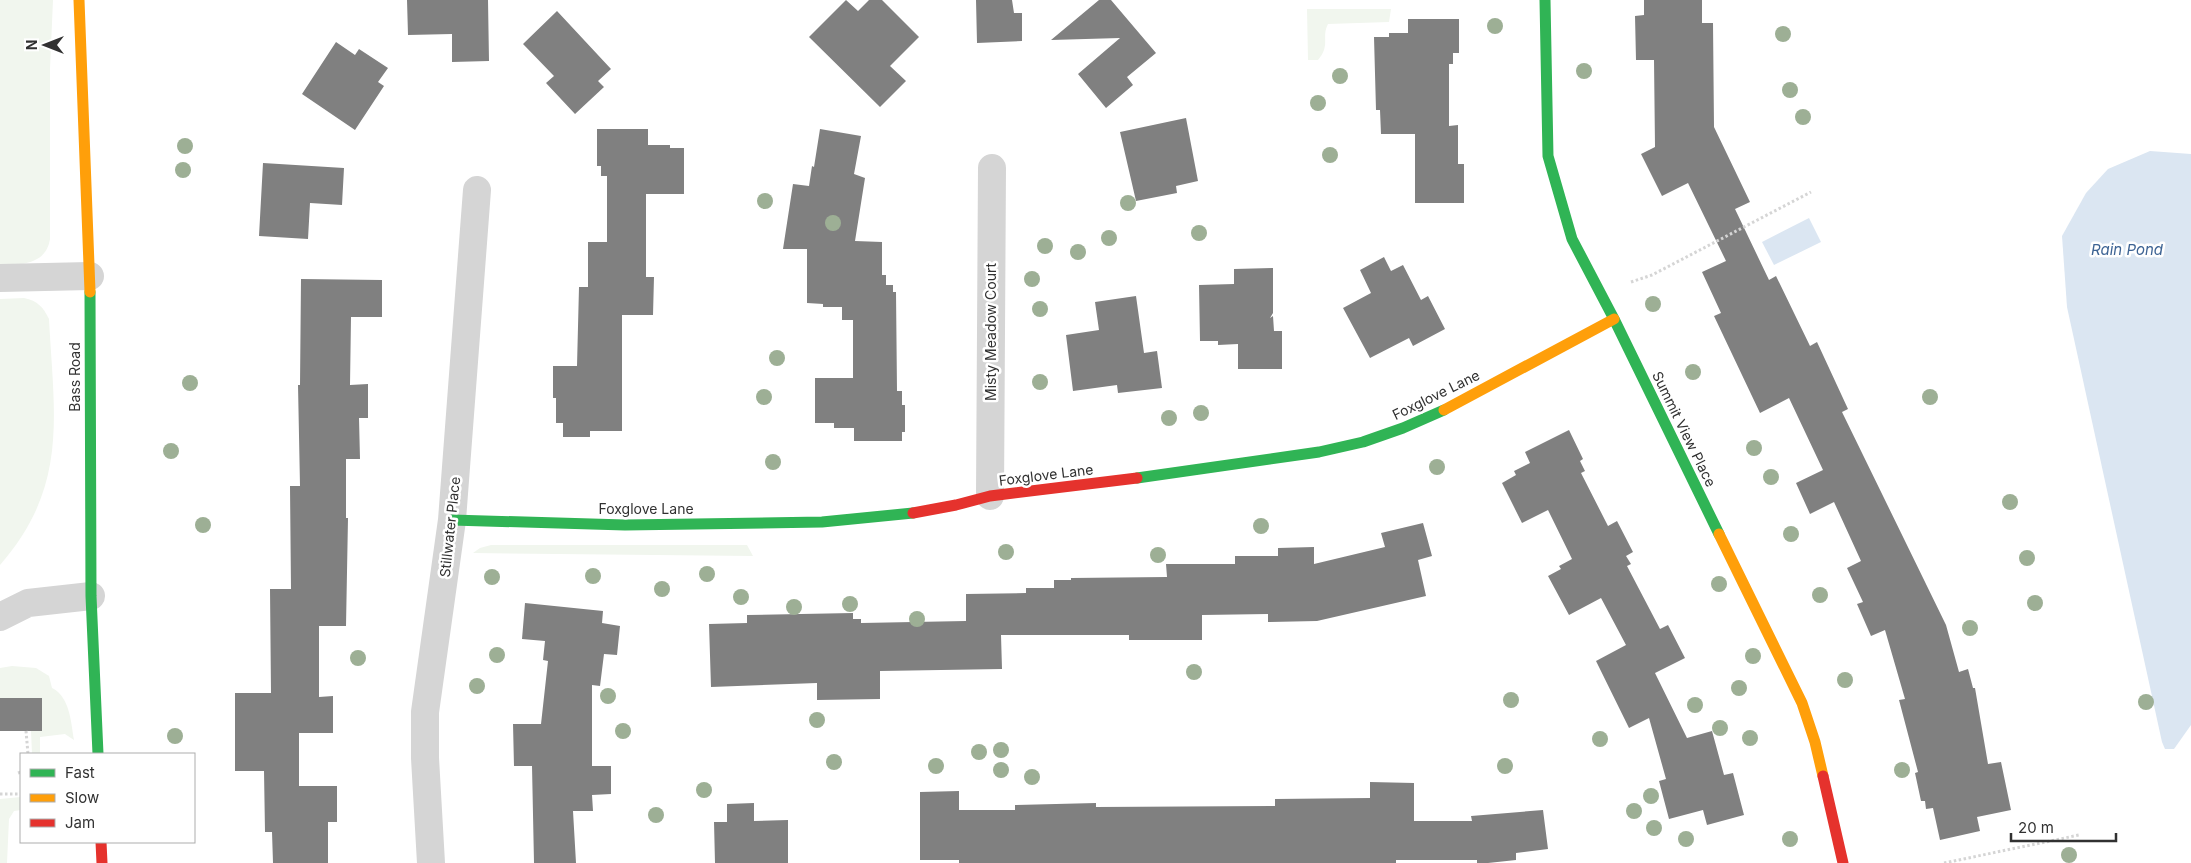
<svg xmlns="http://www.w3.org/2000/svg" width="2191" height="863" font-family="Inter,sans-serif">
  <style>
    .green { fill: #f1f6ee }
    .water { fill: #dbe6f2 }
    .building { fill: #808080 }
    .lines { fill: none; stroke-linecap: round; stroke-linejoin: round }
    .path { stroke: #d5d5d5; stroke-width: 3; stroke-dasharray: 2.5 2.5; stroke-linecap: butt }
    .street { stroke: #d5d5d5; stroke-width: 28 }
    .fast { stroke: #30b455; stroke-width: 11 }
    .slow { stroke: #ff9f0a; stroke-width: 11 }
    .jam { stroke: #e5322d; stroke-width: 11 }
    .tree { fill: #9daf95 }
    .labels { text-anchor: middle; stroke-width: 5; stroke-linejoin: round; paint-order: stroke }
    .street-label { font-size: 14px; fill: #313131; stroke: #fff }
    .water-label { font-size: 15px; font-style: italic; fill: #3e6494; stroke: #fff }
  </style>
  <rect width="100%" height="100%" fill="#fff"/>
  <g class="green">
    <path d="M0,0H53L50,69V239C46,265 20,265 0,265Z"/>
    <path d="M1307,9H1391L1389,22L1328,24C1321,37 1331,45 1318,60H1308Z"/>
    <path d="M24,298C38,301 43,307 49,319C54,416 69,486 0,565V299Z"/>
    <polygon points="491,545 747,545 753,556 473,553 480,548"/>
    <path d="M12,666L36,668L49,676L52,688C70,697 71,722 74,740L65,734L40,737V754H32L31,731H42L0,698V668Z"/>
    <polygon points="21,797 21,810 14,811 9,819 7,863 0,863 0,799"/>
  </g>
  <g class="water">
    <polygon points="2150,151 2191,154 2191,725 2174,749 2165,749 2162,742 2067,307 2062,236 2086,193 2108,169"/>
    <polygon points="1809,218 1821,242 1774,265 1762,242"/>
  </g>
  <g class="building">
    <polygon points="407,0 488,0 489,61 452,62 452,34 408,35"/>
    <polygon points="846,0 858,11 869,0 882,0 919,37 890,66 906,81 880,107 809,37"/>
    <polygon points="976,0 1012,0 1014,13 1022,13 1022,41 977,43"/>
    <polygon points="1099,0 1111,0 1156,53 1127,77 1133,85 1106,108 1078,74 1120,38 1051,40"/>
    <polygon points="1644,0 1702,0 1702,23 1713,23 1714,127 1750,202 1735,209 1769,280 1776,276 1810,346 1817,342 1848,409 1842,412 1946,625 1959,672 1968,669 1973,688 1975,688 1988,764 2001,762 2011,810 1977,817 1980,831 1940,840 1933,808 1926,809 1925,801 1921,801 1915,773 1918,772 1899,700 1905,699 1885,630 1871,636 1857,604 1863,602 1847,568 1861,561 1834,502 1810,514 1796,483 1823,470 1789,398 1760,413 1714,316 1721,313 1702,272 1726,261 1688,183 1662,196 1641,154 1655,147 1654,60 1636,60 1635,16 1644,15"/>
    <polygon points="557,11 611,69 598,81 604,87 575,114 546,83 554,76 523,44"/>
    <polygon points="1408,19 1459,19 1459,53 1453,53 1453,64 1449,64 1449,126 1458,125 1458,164 1464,164 1464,203 1415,203 1415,134 1381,134 1380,110 1376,110 1374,37 1389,37 1389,33 1408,33"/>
    <polygon points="336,42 355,55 359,49 388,68 378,82 384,86 355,130 302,94"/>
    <polygon points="1186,118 1198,181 1176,186 1177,193 1136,201 1120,132"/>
    <polygon points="597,129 648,129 648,145 670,145 670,148 684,148 684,194 646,194 646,277 654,277 653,315 622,315 622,431 590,431 590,437 563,437 563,423 556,423 556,398 553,398 553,366 577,366 579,287 588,287 588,242 607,242 607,176 601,176 601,166 597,166"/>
    <polygon points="820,129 861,136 854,174 865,178 855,241 882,242 882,275 886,275 886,285 893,285 893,292 896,292 897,391 902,391 902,405 905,405 905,432 902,432 902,441 854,441 854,428 834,428 834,423 815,423 815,378 853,378 853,320 842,320 842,307 823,307 823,304 807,303 807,249 783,249 793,184 809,186 812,166 814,167"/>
    <polygon points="263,163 344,168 342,205 310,203 308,239 259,236"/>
    <polygon points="1384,257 1391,271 1403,265 1421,300 1428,296 1445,329 1413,346 1409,338 1370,358 1343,308 1371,293 1360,270"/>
    <polygon points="1273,268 1273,313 1270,318 1273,316 1274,331 1282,331 1282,369 1238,369 1238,344 1218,345 1218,341 1200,341 1199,285 1234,284 1234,269"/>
    <polygon points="301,279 382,280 382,317 351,317 350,385 368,384 368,418 359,418 360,459 346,459 346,518 348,518 346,626 319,626 319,697 333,696 333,733 299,733 299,786 337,786 337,822 328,822 328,863 273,863 272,832 265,832 264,771 235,771 235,693 271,693 270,589 291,589 290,486 300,486 298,385 300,385"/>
    <polygon points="1136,296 1144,353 1157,351 1162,388 1118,393 1117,385 1073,391 1066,335 1099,330 1095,302"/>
    <polygon points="1569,430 1583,459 1580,461 1585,471 1581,473 1608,526 1617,521 1633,552 1626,556 1631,564 1627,566 1660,629 1668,625 1685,658 1655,673 1687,738 1712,731 1724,775 1733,773 1744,815 1707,825 1703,810 1669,819 1659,781 1666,779 1649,718 1629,728 1596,661 1626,645 1601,598 1569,615 1548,576 1561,569 1559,566 1572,559 1548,510 1522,523 1502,483 1516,475 1514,471 1530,463 1525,452"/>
    <polygon points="1423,523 1432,556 1418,560 1426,596 1317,621 1268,622 1268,614 1202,615 1202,640 1129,640 1129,635 1001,635 1002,669 880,671 880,699 817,700 817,683 711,687 709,624 747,623 747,615 853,613 853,619 861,619 861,623 966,621 966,594 1026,593 1026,588 1054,588 1054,580 1071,580 1071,578 1167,577 1166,564 1235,564 1235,556 1278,556 1278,548 1314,547 1314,564 1385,547 1381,533"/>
    <polygon points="525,603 603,611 602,623 620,626 617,655 604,654 600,686 592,685 592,766 611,766 611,794 592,795 593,811 573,811 576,863 534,863 532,766 514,766 513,724 541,724 548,661 543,660 545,641 522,639"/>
    <rect x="0" y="698" width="42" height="33"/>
    <polygon points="1370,782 1414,783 1414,821 1472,821 1471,816 1543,810 1548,849 1516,853 1516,860 1488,863 1477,863 1477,860 1396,860 1396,863 959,863 959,860 920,860 920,792 959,791 959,810 1015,810 1015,805 1096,803 1096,807 1275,806 1275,799 1370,798"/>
    <polygon points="754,803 754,821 788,820 788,863 715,863 714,822 727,822 727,804"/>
  </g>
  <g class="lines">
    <g class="path">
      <polyline points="1631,282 1652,275 1811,192"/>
      <polyline points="26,731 28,754"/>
      <polyline points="18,773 21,772"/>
      <polyline points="0,794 21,794"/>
      <polyline points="1944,863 2079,835"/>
    </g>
    <g class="street">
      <polyline points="0,278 90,276"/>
      <polyline points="990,496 992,168"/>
      <polyline points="0,617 28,603 91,596"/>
      <polyline points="431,863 425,758 425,712 452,520 477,190"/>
    </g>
    <g class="fast">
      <polyline points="1545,0 1548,156 1572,239 1614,319 1719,534"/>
      <polyline points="90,292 91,596 98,754"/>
      <polyline points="1137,478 1319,452 1363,442 1403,428 1444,410"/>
      <polyline points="452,520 625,525 822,522 913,513"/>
    </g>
    <g class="slow">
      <polyline points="79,0 90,292"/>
      <polyline points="1444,410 1614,319"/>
      <polyline points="1719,534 1802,703 1815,742 1823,776"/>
    </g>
    <g class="jam">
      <polyline points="913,513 956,505 990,496 1137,478"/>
      <polyline points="1823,776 1843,863"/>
      <polyline points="101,842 102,863"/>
    </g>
  </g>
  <g class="tree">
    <circle cx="1495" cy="26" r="8"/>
    <circle cx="1783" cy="34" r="8"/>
    <circle cx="1584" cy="71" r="8"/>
    <circle cx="1340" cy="76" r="8"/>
    <circle cx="1790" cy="90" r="8"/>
    <circle cx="1318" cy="103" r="8"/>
    <circle cx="1803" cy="117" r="8"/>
    <circle cx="185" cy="146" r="8"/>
    <circle cx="1330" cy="155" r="8"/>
    <circle cx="183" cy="170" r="8"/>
    <circle cx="765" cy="201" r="8"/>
    <circle cx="1128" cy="203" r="8"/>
    <circle cx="833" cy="223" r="8"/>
    <circle cx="1199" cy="233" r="8"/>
    <circle cx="1109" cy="238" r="8"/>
    <circle cx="1045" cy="246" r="8"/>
    <circle cx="1078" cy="252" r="8"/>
    <circle cx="1032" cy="279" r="8"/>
    <circle cx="1653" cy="304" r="8"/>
    <circle cx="1040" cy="309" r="8"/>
    <circle cx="777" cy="358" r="8"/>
    <circle cx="1693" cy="372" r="8"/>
    <circle cx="1040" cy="382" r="8"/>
    <circle cx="190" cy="383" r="8"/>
    <circle cx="764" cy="397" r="8"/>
    <circle cx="1930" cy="397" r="8"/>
    <circle cx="1201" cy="413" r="8"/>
    <circle cx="1169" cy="418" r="8"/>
    <circle cx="1754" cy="448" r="8"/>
    <circle cx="171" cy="451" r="8"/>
    <circle cx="773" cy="462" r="8"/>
    <circle cx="1437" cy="467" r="8"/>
    <circle cx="1771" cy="477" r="8"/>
    <circle cx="2010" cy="502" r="8"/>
    <circle cx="203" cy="525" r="8"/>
    <circle cx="1261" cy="526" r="8"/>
    <circle cx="1791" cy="534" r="8"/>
    <circle cx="1006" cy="552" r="8"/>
    <circle cx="1158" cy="555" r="8"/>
    <circle cx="2027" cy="558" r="8"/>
    <circle cx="707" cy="574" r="8"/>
    <circle cx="593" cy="576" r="8"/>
    <circle cx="492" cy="577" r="8"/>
    <circle cx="1719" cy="584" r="8"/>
    <circle cx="662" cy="589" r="8"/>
    <circle cx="1820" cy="595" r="8"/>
    <circle cx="741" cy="597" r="8"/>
    <circle cx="2035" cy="603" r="8"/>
    <circle cx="850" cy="604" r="8"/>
    <circle cx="794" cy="607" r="8"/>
    <circle cx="917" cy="619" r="8"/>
    <circle cx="1970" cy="628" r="8"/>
    <circle cx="497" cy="655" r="8"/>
    <circle cx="1753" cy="656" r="8"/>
    <circle cx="358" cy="658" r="8"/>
    <circle cx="1194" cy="672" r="8"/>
    <circle cx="1845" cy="680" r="8"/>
    <circle cx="477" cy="686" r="8"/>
    <circle cx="1739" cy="688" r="8"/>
    <circle cx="608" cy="696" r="8"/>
    <circle cx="1511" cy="700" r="8"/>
    <circle cx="2146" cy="702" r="8"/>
    <circle cx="1695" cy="705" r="8"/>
    <circle cx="817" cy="720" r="8"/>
    <circle cx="1720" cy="728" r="8"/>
    <circle cx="623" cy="731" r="8"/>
    <circle cx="175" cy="736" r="8"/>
    <circle cx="1750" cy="738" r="8"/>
    <circle cx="1600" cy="739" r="8"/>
    <circle cx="1001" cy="750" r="8"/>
    <circle cx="979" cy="752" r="8"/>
    <circle cx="834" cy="762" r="8"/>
    <circle cx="936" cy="766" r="8"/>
    <circle cx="1505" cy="766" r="8"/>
    <circle cx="1001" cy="770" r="8"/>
    <circle cx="1902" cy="770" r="8"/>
    <circle cx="1032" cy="777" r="8"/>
    <circle cx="704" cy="790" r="8"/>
    <circle cx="1651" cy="796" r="8"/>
    <circle cx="1634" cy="811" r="8"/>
    <circle cx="656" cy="815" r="8"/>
    <circle cx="1654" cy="828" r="8"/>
    <circle cx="1686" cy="839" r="8"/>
    <circle cx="1790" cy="839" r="8"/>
    <circle cx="2069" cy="855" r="8"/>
  </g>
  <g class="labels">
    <g class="street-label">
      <text transform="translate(991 332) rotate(-90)" y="5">Misty Meadow Court</text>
      <text transform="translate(75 377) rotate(-90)" y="5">Bass Road</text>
      <text transform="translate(1436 395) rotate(-26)" y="5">Foxglove Lane</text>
      <text transform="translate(1684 429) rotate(64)" y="5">Summit View Place</text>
      <text transform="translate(1046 475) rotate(-7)" y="5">Foxglove Lane</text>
      <text x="646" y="514">Foxglove Lane</text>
      <text transform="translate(450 527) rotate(-84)" y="5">Stillwater Place</text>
    </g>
    <g class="water-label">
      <text x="2127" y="255">Rain Pond</text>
    </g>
  </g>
  <rect x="20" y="753" width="175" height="90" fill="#ffffff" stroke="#adadad"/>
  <rect x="30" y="769" width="25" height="8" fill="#30b455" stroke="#adadad"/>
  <text x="65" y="778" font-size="15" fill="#313131">Fast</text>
  <rect x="30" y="794" width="25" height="8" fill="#ff9f0a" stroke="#adadad"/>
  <text x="65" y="803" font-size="15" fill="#313131">Slow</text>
  <rect x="30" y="819" width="25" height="8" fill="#e5322d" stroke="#adadad"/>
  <text x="65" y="828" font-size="15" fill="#313131">Jam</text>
  <g transform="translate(45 45) rotate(270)" stroke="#ffffff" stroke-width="4" paint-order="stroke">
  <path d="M0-4L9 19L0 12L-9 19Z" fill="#313131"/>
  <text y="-8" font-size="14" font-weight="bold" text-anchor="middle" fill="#313131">N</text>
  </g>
  <path d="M2011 833v8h105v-8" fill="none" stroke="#313131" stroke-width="2.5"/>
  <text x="2018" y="833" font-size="15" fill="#313131" stroke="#ffffff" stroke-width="4" paint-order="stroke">20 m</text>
</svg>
